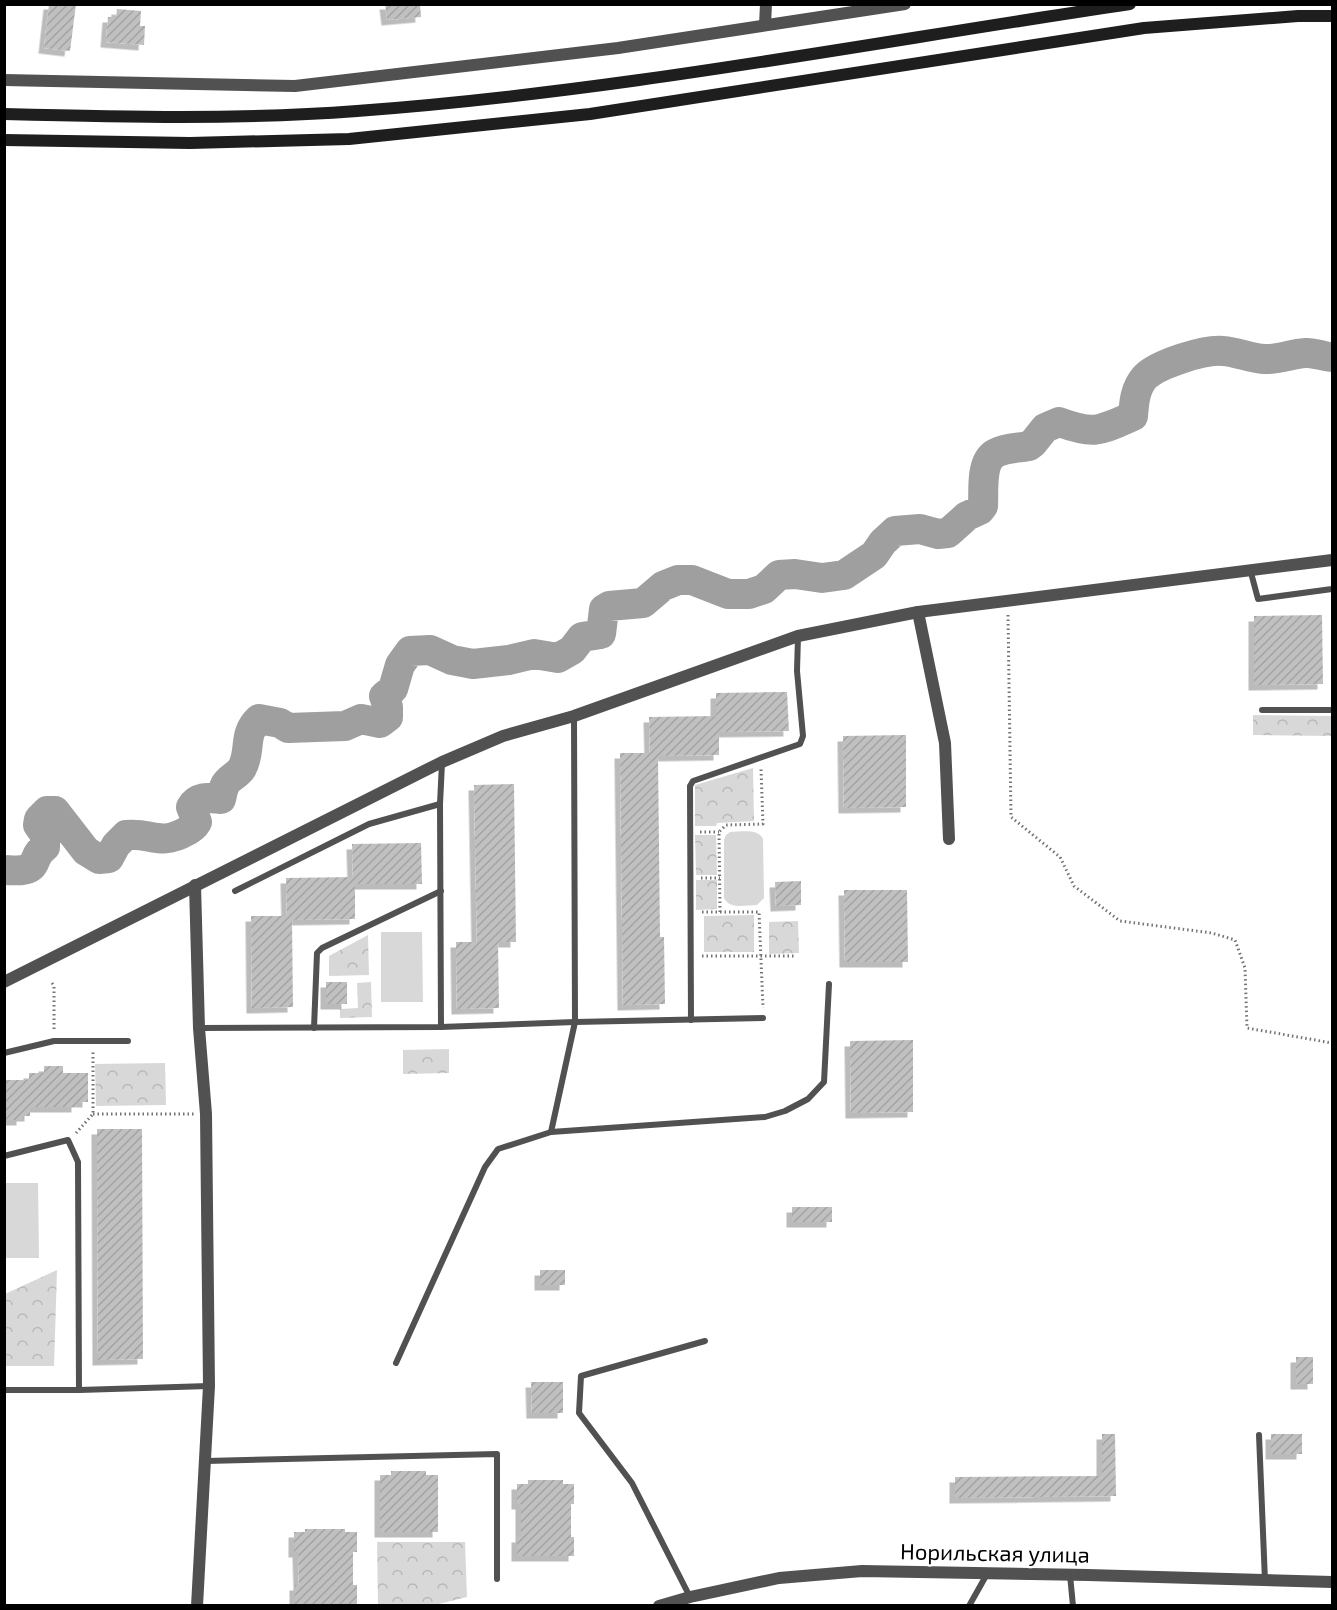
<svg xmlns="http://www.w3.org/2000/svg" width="1337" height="1610" font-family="'Exo 2',sans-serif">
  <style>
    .grass { fill: #d8d8d8 }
    .park { fill: url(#park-crowns) }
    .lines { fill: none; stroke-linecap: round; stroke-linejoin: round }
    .river { stroke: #9f9f9f; stroke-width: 30 }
    .building { fill: url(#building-hatch); filter: url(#shadow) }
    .path { stroke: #737373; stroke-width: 3; stroke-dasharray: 1.5 3; stroke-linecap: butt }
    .lane { stroke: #515151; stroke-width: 6 }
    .street { stroke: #515151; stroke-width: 12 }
    .secondary { stroke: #1e1e1e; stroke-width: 12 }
    .labels { text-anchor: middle; stroke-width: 4.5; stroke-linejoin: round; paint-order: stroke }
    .street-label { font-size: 22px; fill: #000; stroke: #fff }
  </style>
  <defs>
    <pattern id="park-crowns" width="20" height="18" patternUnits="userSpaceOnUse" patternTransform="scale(1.5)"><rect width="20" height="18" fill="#d8d8d8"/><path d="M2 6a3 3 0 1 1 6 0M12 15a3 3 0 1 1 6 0" fill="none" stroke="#b8b8b8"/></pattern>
    <pattern id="building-hatch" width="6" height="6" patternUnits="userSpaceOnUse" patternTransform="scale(1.5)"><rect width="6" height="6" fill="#c0c0c0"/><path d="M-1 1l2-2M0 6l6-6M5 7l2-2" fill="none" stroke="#a3a3a3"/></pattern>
    <filter id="shadow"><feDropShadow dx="-5.5" dy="5.5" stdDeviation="0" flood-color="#0004"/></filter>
  </defs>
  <rect width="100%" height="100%" fill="#fff"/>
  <g class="grass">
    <path d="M730,832C741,832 758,828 763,839L764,898L757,905C746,905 730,910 724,898V840L726,835Z"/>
    <polygon points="381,932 422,932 423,1002 381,1002"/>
    <polygon points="5,1183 38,1183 39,1258 5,1258"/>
  </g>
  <g class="park">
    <polygon points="1253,715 1331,716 1331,736 1253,735"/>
    <polygon points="753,768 754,821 717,823 716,826 695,826 695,785"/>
    <polygon points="695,835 716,835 717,875 696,875"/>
    <polygon points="696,880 717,880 717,909 696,910"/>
    <polygon points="754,915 754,952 704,952 704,916"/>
    <polygon points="798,921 799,953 769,954 769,922"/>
    <polygon points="368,935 369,975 329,976 329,956"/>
    <polygon points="371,982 372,1017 340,1018 340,1009 358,1008 357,983"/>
    <polygon points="449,1049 449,1073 403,1074 403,1050"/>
    <polygon points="165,1063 166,1105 96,1106 95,1064"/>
    <polygon points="57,1270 54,1366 5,1366 5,1294"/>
    <polygon points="377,1542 465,1542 467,1597 435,1605 378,1605"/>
  </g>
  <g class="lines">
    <path class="river" d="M4,870C11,870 25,872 31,867C37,862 34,854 45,847V835L38,825L39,819L47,811H55L86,851L99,859L109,858L116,845L126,835C152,832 159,847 187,831C192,828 194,827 197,822L191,807C198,795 210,798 221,799C222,795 223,789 225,785C228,778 238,775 242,768C252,750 242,735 259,719L280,723L288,728L345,726L361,719L380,723L388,717V707L384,696L393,689L400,665L410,651L430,650L452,660L473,664L509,660L534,654L558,658L572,650L582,637L601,634L604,609L609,606L643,603L663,586L678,580H692L728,594H749L764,589L779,575L795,574L822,578L844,575L874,555L883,542L895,531L920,529L938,534L948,533L967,516L980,510L983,506C984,490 980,461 996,453C1005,448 1019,448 1029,446L1033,443L1045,428L1059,422C1095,435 1099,431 1133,416C1134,403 1135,388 1145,377C1158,364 1205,349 1223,351C1237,352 1250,358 1264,359C1279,360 1291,354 1305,353C1314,352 1324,357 1332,357"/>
  </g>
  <g class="building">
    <polygon points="49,4 76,4 70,51 44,48"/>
    <polygon points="385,4 420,4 421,17 387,20"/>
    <polygon points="117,9 141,11 140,26 145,26 144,45 106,42 108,17 116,17"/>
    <polygon points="1322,615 1323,684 1254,685 1254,616"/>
    <polygon points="787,692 789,731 719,732 719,755 658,756 660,937 664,937 665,1004 623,1005 620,753 650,753 649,717 716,716 716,693"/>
    <polygon points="906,735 906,807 844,808 843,736"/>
    <polygon points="514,784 516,942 498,942 499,1008 457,1009 456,942 477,942 474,785"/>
    <polygon points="421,843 422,884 355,884 355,919 292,920 293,1007 252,1008 251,916 287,916 286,878 353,877 352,844"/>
    <polygon points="801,881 801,905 776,906 775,882"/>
    <polygon points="844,890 907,890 908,962 845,962"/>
    <rect x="326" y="982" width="21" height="22"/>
    <polygon points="913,1040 913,1112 851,1113 850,1041"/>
    <polygon points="44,1066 63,1066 63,1073 88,1073 88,1102 77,1102 77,1107 30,1107 30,1116 22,1116 22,1120 4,1120 4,1080 29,1080 29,1073 44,1073"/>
    <polygon points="97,1129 142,1129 143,1359 98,1360"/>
    <rect x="792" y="1207" width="40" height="15"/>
    <rect x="540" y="1270" width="25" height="15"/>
    <rect x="1296" y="1357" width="17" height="27"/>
    <polygon points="531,1382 563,1382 563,1413 532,1413"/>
    <polygon points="1102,1434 1115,1434 1116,1496 955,1498 955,1477 1102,1476"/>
    <rect x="1271" y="1434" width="31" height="20"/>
    <polygon points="391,1471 426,1471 426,1475 438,1475 438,1532 380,1532 380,1475 391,1475"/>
    <polygon points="528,1480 563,1480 563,1484 574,1484 574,1504 571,1504 571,1537 574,1537 574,1556 517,1556 517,1537 521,1537 521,1504 517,1504 517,1484 528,1484"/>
    <polygon points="305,1529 345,1529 345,1532 357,1532 357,1552 353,1552 353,1585 357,1585 357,1605 295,1605 295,1585 299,1585 298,1552 294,1552 294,1532 305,1532"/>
  </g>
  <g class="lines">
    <g class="path">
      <polyline points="1008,615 1011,817 1060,857 1074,886 1120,921 1212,933 1235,940 1245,968 1247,1028 1332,1043"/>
      <polyline points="700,832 719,832"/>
      <polyline points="701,878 720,878"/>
      <polyline points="702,912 759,912 763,1008"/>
      <polyline points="720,912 719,832 726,825 763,824 761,769"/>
      <polyline points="702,956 795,956"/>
      <polyline points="52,983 54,986 54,1031"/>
      <polyline points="93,1114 194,1114"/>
      <polyline points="76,1133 93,1114 93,1051"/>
    </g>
    <g class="lane">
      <polyline points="1250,569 1258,599 1332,589"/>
      <polyline points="1262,710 1332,710"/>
      <polyline points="235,891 369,824 440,804"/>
      <polyline points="691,1020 690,786 693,781 800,744 803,736 797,671 798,636"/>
      <polyline points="441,1027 440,804 442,763"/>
      <polyline points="200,1028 441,1027 575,1022 763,1018"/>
      <polyline points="314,1028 317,953 322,948 441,891"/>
      <polyline points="4,1053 54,1041 128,1041"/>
      <polyline points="551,1132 575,1022 574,716"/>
      <polyline points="4,1156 68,1140 78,1162 79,1390 209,1386"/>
      <polyline points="396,1363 485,1167 498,1149 551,1132 765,1117 785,1111 808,1099 824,1082 829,984"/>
      <polyline points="4,1390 79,1390"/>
      <polyline points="1259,1435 1265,1581"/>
      <polyline points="206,1461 497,1454 497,1579"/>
      <polyline points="1070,1575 1073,1606"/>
      <polyline points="690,1597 632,1483 579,1413 581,1376 705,1341"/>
      <polyline points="969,1606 987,1574"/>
    </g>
    <g class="street">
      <polyline points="765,25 766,4"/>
      <polyline points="4,80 295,86 618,48 905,4"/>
      <polyline points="918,612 945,743 949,839"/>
      <polyline points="195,885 199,1028 206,1114 209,1386 197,1606"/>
      <polyline points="4,982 442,762 503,736 574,716 798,636 918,612 1332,560"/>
      <polyline points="659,1606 690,1597 779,1578 862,1571 1088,1575 1332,1582"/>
    </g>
    <g class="secondary">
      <path d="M4,114C122,117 240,120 357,111C617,92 873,42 1130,4"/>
      <polyline points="4,140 190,143 349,139 590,114 1144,28 1298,16 1332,16"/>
    </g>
  </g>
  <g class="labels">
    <g class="street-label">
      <text transform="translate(995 1553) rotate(1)" y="8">Норильская улица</text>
    </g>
  </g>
  <rect width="1337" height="1610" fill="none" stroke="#000000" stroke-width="12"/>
</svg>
